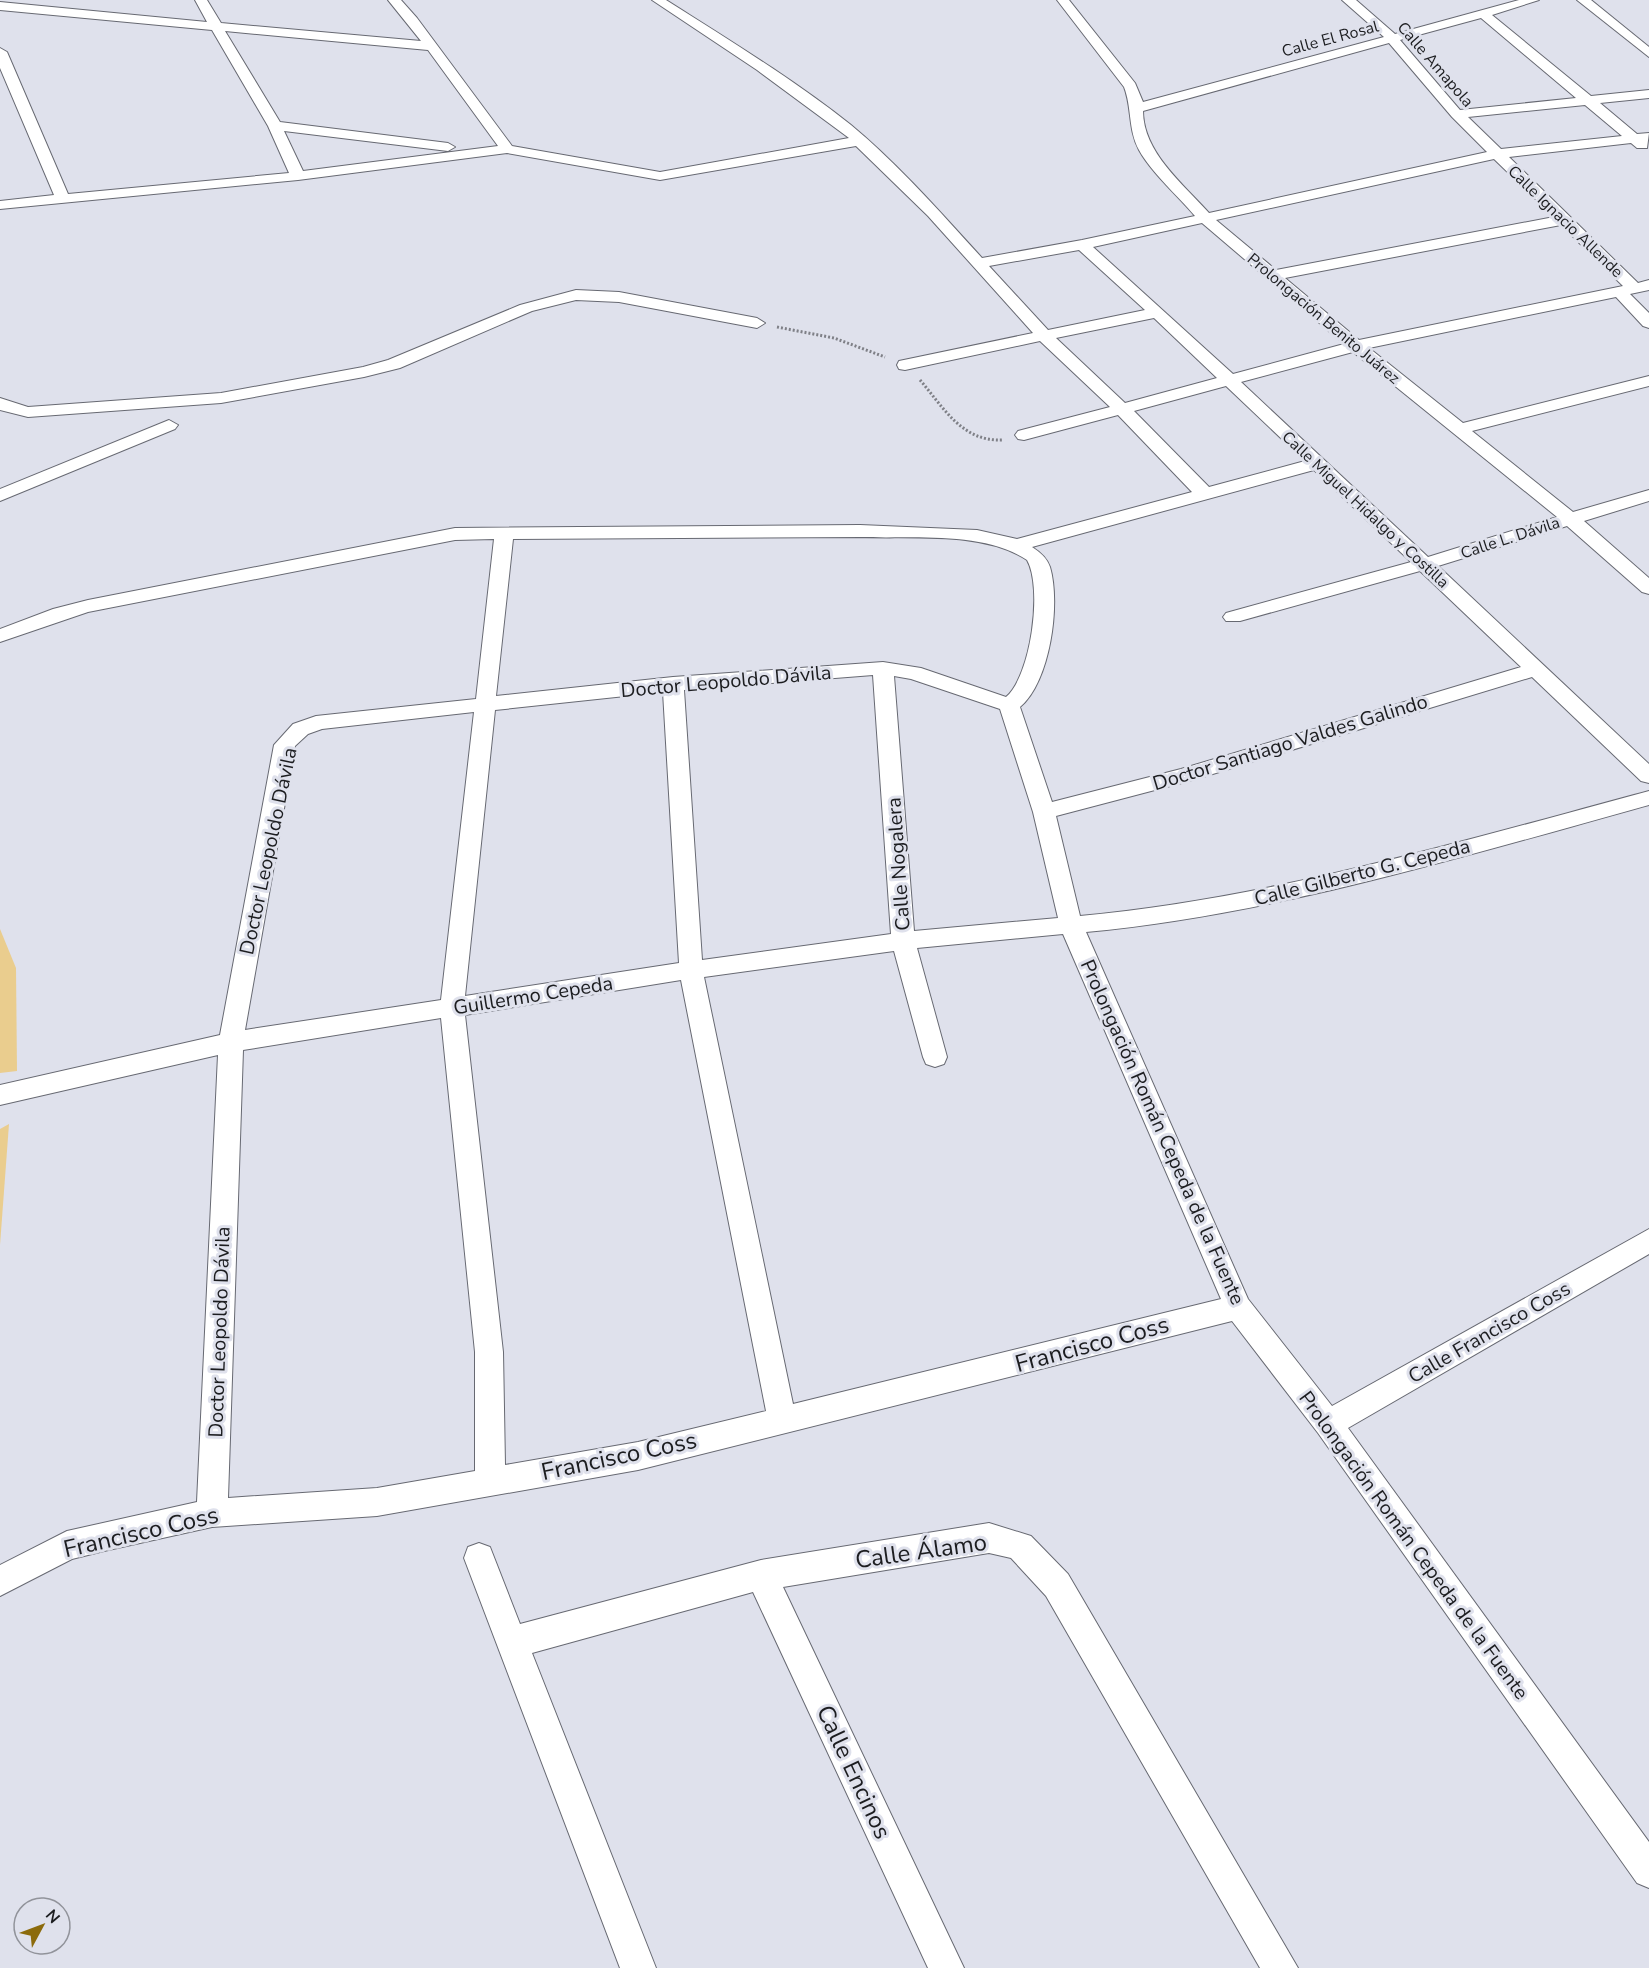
<svg xmlns="http://www.w3.org/2000/svg" width="1649" height="1968" font-family="'Nunito Sans',sans-serif">
  <style>
    .green { fill: #eacd8e }
    .lines { fill: none; stroke-linecap: round; stroke-linejoin: round }
    .minor-casing { stroke: #676972; stroke-width: 2 }
    .path { stroke: #7f8087; stroke-width: 3; stroke-dasharray: 2 2; stroke-linecap: butt }
    .minor { fill: #fff; fill-rule: evenodd }
    .labels { text-anchor: middle; stroke-width: 6; stroke-linejoin: round; paint-order: stroke }
    .far-street-label { font-size: 16px; fill: #1c1d20; stroke: #dfe1ec }
    .street-label { font-size: 20px; fill: #1c1d20; stroke: #dfe1ec }
    .near-street-label { font-size: 24px; fill: #1c1d20; stroke: #dfe1ec }
  </style>
  <rect width="100%" height="100%" fill="#dfe1ec"/>
  <g class="green">
    <polygon points="0,929 16,968 17,1071 0,1073"/>
    <polygon points="9,1124 0,1245 0,1129"/>
  </g>
  <g class="lines">
    <defs>
      <g id="minor">
        <path d="M195,0H207L221,23L421,41L388,0H401L417,18L512,146L660,172L849,138L757,70L652,0H666C729,40 793,79 851,125C897,163 942,214 982,258L1082,240L1195,216C1178,196 1151,172 1139,150C1128,130 1132,107 1124,87L1057,0H1069L1135,83L1143,102L1384,37L1342,0H1356L1395,34L1519,0H1539L1492,15L1591,96L1649,90V98L1600,103L1637,134L1649,133L1647,148H1637L1631,143L1509,157L1638,283L1649,280V290L1630,294L1649,313V328L1643,326L1616,297L1369,348L1463,423L1649,376V386L1472,431L1573,512L1649,490V501L1584,521L1649,578V594L1642,592L1567,526L1438,566L1649,764V783L1641,781L1532,677L1193,780L1056,816L1080,916C1274,898 1462,841 1649,791V805C1464,856 1277,914 1086,932L1248,1299L1332,1406L1649,1229V1254L1348,1428L1649,1842V1888L1637,1883L1318,1433L1232,1321L638,1470L377,1516L212,1527L104,1551L72,1559L0,1596V1565L67,1531L197,1502L218,1055L0,1105V1085L220,1035L274,745L293,724L316,716L476,699L494,539L455,540L88,612L0,642V629L53,609L88,600L455,528L860,525L977,530L1017,539L1192,492L1118,415L1024,440L1018,439L1015,435L1018,431L1110,407L1040,341L905,370L899,369L897,365L899,361L1033,333L928,216L856,146L660,180L507,153L298,180L0,209V201L54,195L0,68V48L7,52L68,194L289,173L268,126L212,30L0,10V2L207,22ZM1481,18L1576,98L1460,110L1400,40ZM225,31L428,50L498,146L303,171L284,131L448,151L455,147L448,143L280,122ZM1389,43L1452,117L1487,152L1209,213C1183,184 1143,152 1143,111ZM1585,105L1622,136L1501,149L1468,117ZM1494,159L1554,217L1276,270L1216,220ZM1202,223L1344,344L1233,374L1093,247ZM1561,225L1623,286L1359,340L1285,278ZM1079,250L1145,310L1048,330L989,266ZM1154,318L1217,378L1125,403L1056,338ZM1353,352L1557,517L1428,557L1241,382ZM1226,386L1305,461L1209,487L1134,411ZM1314,470L1411,562L1226,613L1223,617L1226,621H1240L1420,571L1521,667L1181,769L1052,802L1020,707C1050,682 1061,604 1050,567C1047,558 1040,552 1032,547ZM860,537C911,539 984,531 1027,560C1043,588 1031,676 1006,697L921,668L883,662L673,677L496,696L513,539ZM873,675L891,934L702,960L684,690ZM894,676L911,679L1000,709L1033,812L1058,918L914,931ZM663,692L679,963L465,996L495,710ZM474,712L441,1000L245,1030L295,746L308,734L322,729ZM1063,934L1221,1299L793,1404L704,977L894,951L923,1057L926,1064L935,1067L944,1064L947,1057L917,948ZM681,980L766,1411L638,1442L505,1465L503,1352L465,1015ZM441,1018L475,1352V1471L377,1488L228,1498L243,1050Z"/>
        <polygon points="1577,0 1591,0 1649,47 1649,57"/>
        <polygon points="576,290 619,292 757,318 765,323 757,328 619,302 576,300 532,311 400,368 364,377 221,403 28,417 0,410 0,398 28,407 221,393 363,367 388,360 520,305"/>
        <polygon points="169,420 178,425 175,429 0,501 0,489"/>
        <polygon points="989,1523 1031,1536 1068,1574 1298,1968 1260,1968 1046,1596 1011,1558 989,1553 783,1587 964,1968 928,1968 753,1592 532,1653 656,1968 620,1968 464,1558 468,1547 479,1543 490,1547 520,1624 761,1560"/>
      </g>
    </defs>
    <use href="#minor" class="minor-casing"/>
    <g class="path">
      <polyline points="777,327 834,338 885,357"/>
      <path d="M920,380C944,408 962,442 1003,440"/>
    </g>
    <use href="#minor" class="minor"/>
  </g>
  <g class="labels">
    <g class="far-street-label">
      <text transform="translate(1330 38) rotate(-15)" y="6">Calle El Rosal</text>
      <text transform="translate(1436 64) rotate(49)" y="6">Calle Amapola</text>
      <text transform="translate(1566 221) rotate(44)" y="6">Calle Ignacio Allende</text>
      <text transform="translate(1324 318) rotate(40)" y="6">Prolongación Benito Juárez</text>
      <text transform="translate(1366 509) rotate(43)" y="6">Calle Miguel Hidalgo y Costilla</text>
      <text transform="translate(1510 537) rotate(-18)" y="6">Calle L. Dávila</text>
    </g>
    <g class="street-label">
      <text transform="translate(726 681) rotate(-5)" y="7">Doctor Leopoldo Dávila</text>
      <text transform="translate(1290 742) rotate(-17)" y="7">Doctor Santiago Valdes Galindo</text>
      <text transform="translate(268 851) rotate(-78)" y="7">Doctor Leopoldo Dávila</text>
      <text transform="translate(898 864) rotate(-94)" y="7">Calle Nogalera</text>
      <text transform="translate(1362 872) rotate(-14)" y="7">Calle Gilberto G. Cepeda</text>
      <text transform="translate(533 995) rotate(-9)" y="7">Guillermo Cepeda</text>
      <text transform="translate(1163 1132) rotate(66)" y="7">Prolongación Román Cepeda de la Fuente</text>
      <text transform="translate(219 1332) rotate(-88)" y="7">Doctor Leopoldo Dávila</text>
      <text transform="translate(1489 1332) rotate(-30)" y="7">Calle Francisco Coss</text>
      <text transform="translate(1414 1545) rotate(54)" y="7">Prolongación Román Cepeda de la Fuente</text>
    </g>
    <g class="near-street-label">
      <text transform="translate(1092 1344) rotate(-15)" y="8">Francisco Coss</text>
      <text transform="translate(619 1456) rotate(-12)" y="8">Francisco Coss</text>
      <text transform="translate(141 1532) rotate(-13)" y="8">Francisco Coss</text>
      <text transform="translate(921 1551) rotate(-8)" y="8">Calle Álamo</text>
      <text transform="translate(854 1772) rotate(65)" y="8">Calle Encinos</text>
    </g>
  </g>
  <g transform="translate(42 1926) rotate(49)"><circle r="28" fill="#dfe1ec" stroke="#91939a" stroke-width="1.5"/>
  <path d="M0-4.5L10 22L0 15L-10 22Z" fill="#8c6b0c"/>
  <text y="-9" font-size="16" font-weight="bold" text-anchor="middle" fill="#1c1d20">N</text>
  </g>
</svg>
